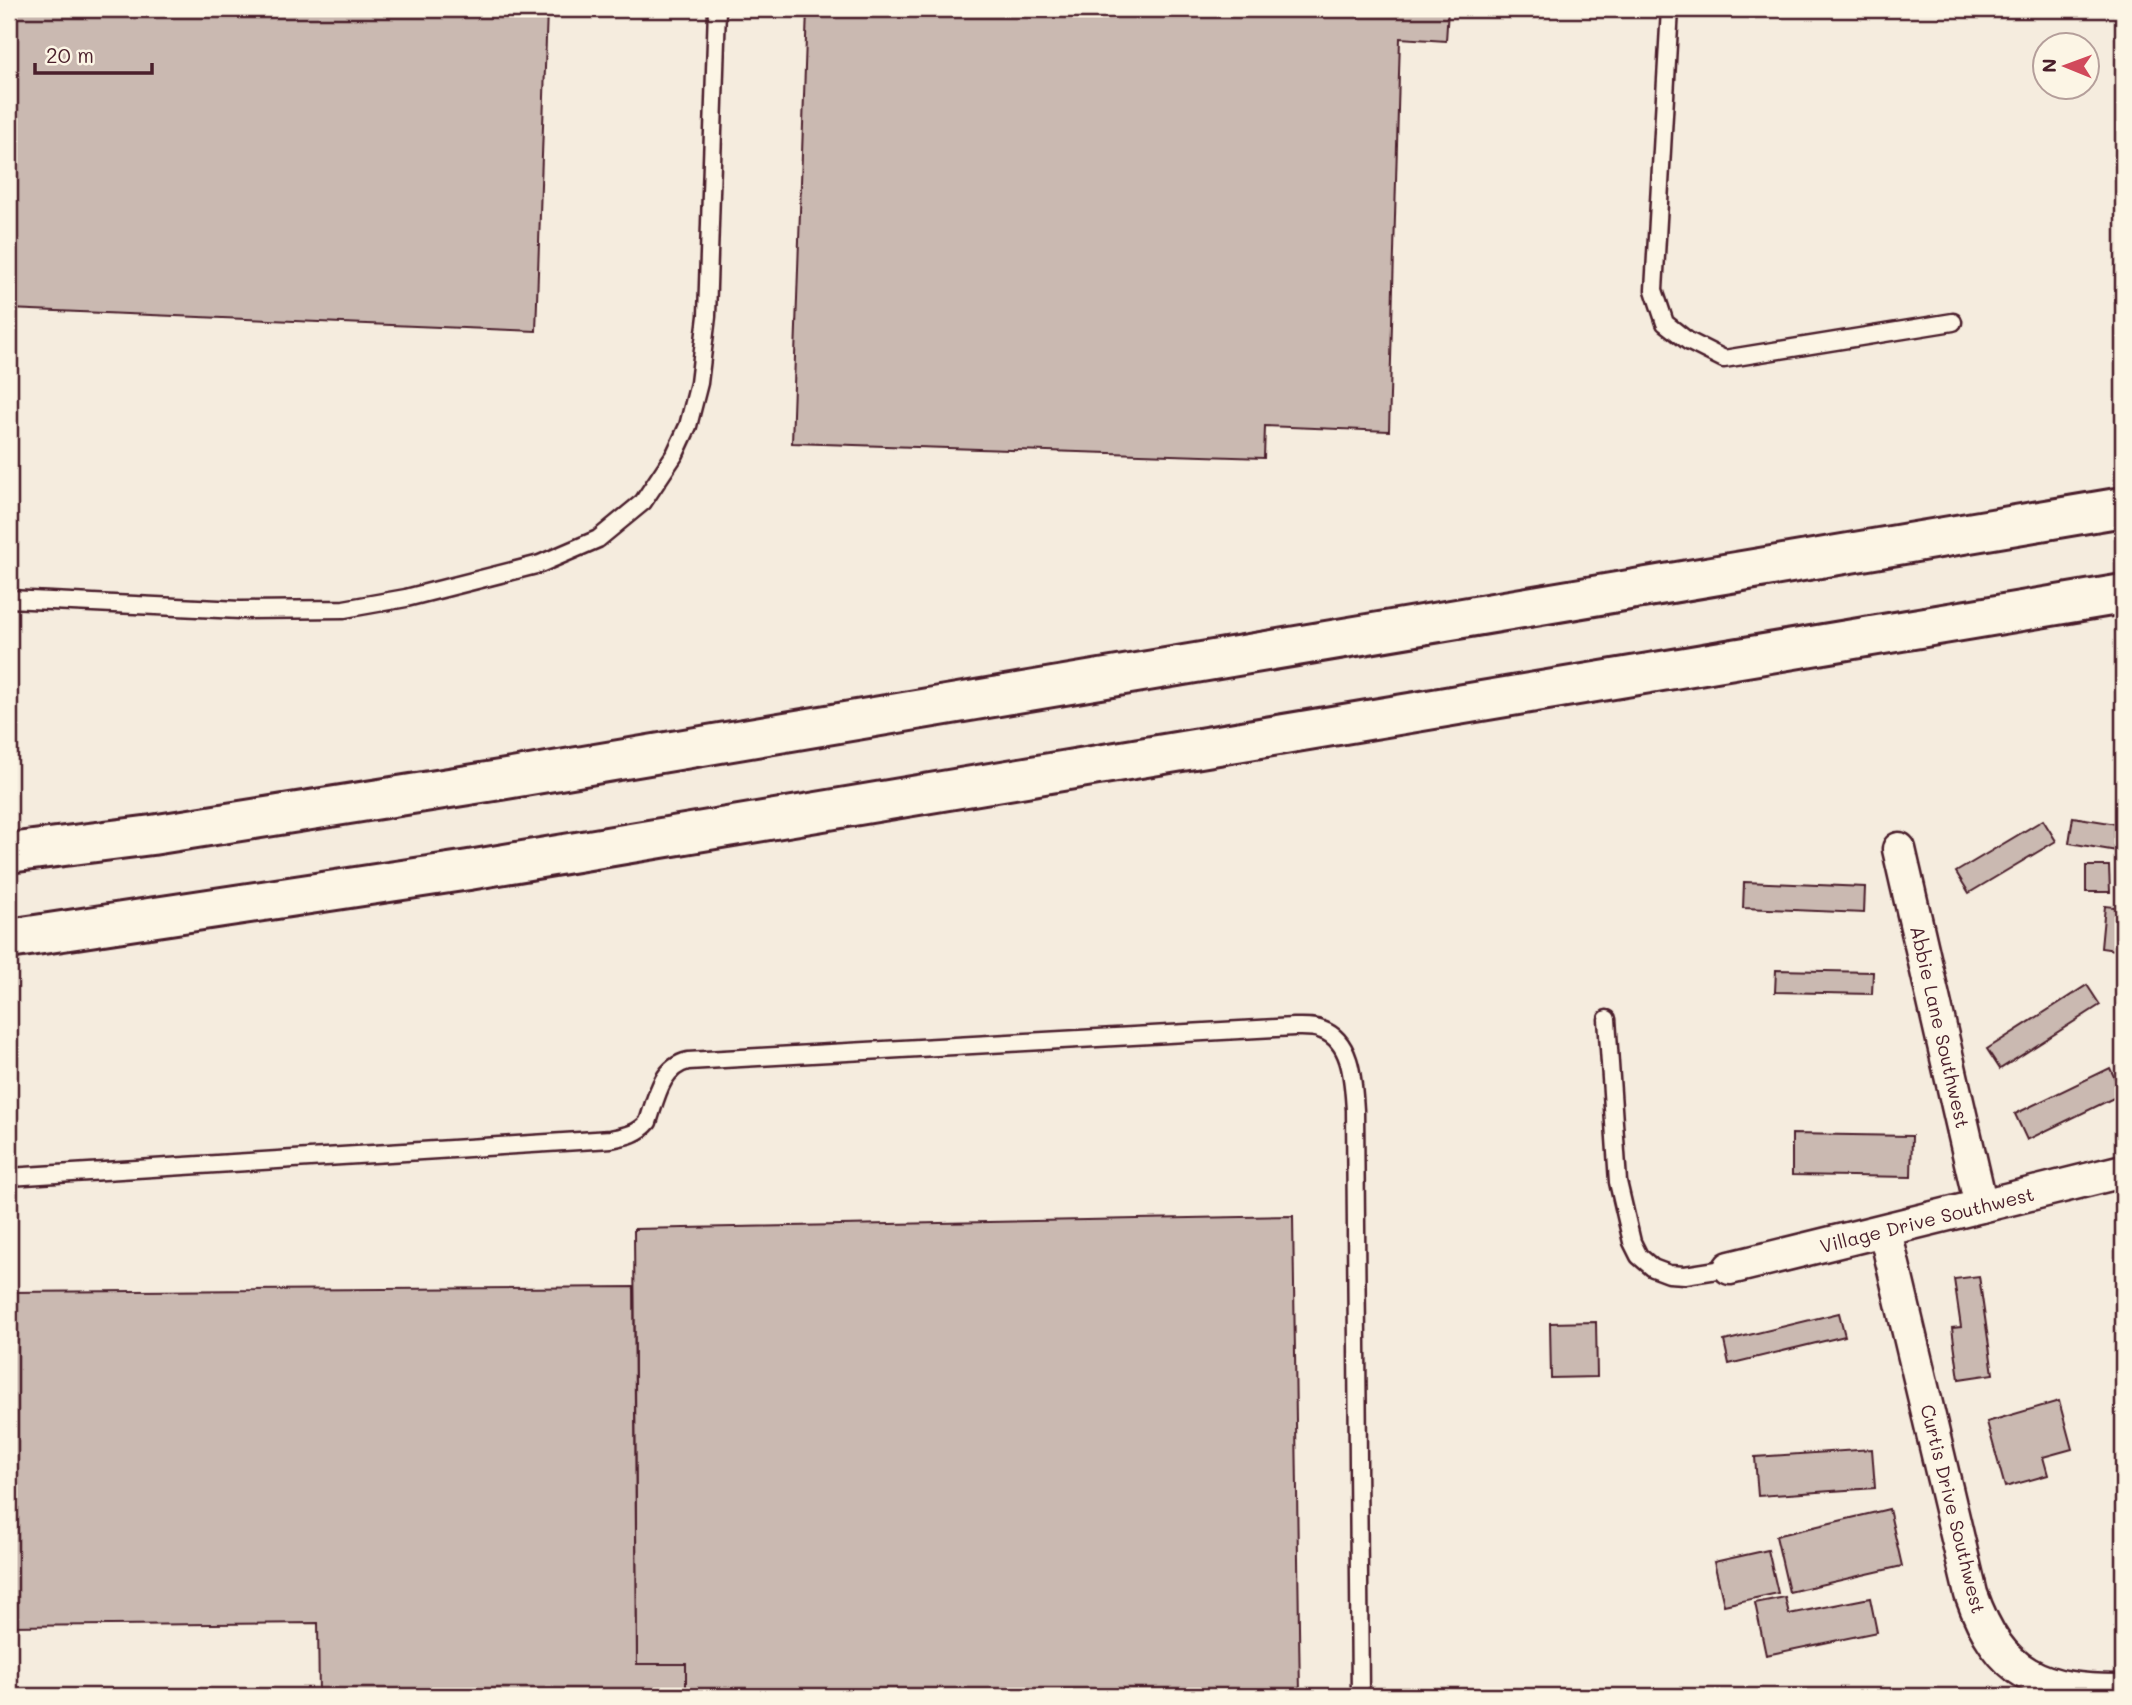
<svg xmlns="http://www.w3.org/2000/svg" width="2132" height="1705" font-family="Mali,sans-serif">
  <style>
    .building { fill: #cab9b1; stroke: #4a1f2b; stroke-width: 2 }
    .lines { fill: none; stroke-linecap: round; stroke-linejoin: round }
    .service-casing { stroke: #4a1f2b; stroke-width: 21 }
    .minor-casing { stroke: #4a1f2b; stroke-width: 37 }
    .motorway-casing { stroke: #4a1f2b; stroke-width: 44 }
    .service { stroke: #fcf5e5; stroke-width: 16 }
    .minor { stroke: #fcf5e5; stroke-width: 32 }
    .motorway { stroke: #fcf5e5; stroke-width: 38 }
    .labels { text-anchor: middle; stroke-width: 7; stroke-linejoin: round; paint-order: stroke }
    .street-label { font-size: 19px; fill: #4a1f2b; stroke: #fcf5e5 }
  </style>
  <rect width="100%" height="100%" fill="#f5ecde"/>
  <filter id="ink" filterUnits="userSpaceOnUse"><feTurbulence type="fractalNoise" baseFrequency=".0143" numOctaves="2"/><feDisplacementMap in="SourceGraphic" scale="14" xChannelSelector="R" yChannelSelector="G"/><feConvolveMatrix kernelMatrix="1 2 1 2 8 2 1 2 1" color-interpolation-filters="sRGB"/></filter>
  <g filter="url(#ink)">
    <g class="building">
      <polygon points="9,9 547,9 536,331 9,309"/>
      <polygon points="807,9 1448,9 1446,41 1400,38 1389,431 1265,426 1264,458 792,443"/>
      <polygon points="2073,817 2123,825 2123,852 2069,843"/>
      <polygon points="2043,820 2056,841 1969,893 1956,872"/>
      <polygon points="2086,866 2109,866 2110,892 2086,892"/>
      <polygon points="1744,882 1865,887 1864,913 1743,908"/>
      <polygon points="2105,906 2123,908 2123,951 2101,948"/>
      <polygon points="1776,970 1873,972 1872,994 1775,992"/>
      <polygon points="2087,985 2100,1005 2000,1069 1987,1049"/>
      <rect x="2121" y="1015" width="2" height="33"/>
      <polygon points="2110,1068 2122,1094 2027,1140 2015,1114"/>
      <polygon points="1792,1134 1912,1136 1911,1177 1792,1175"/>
      <polygon points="1293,1216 1300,1696 686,1696 686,1664 637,1664 634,1229"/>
      <polygon points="1979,1276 1993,1374 1959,1379 1952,1328 1961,1327 1954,1279"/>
      <polygon points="634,1287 637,1664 686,1664 686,1696 319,1696 318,1623 9,1626 9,1292"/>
      <polygon points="1839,1313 1845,1336 1729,1364 1724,1341"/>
      <polygon points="1596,1322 1597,1377 1551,1378 1550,1323"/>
      <polygon points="2059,1401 2072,1449 2043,1457 2048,1475 2005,1487 1987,1422"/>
      <polygon points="1872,1449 1875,1488 1758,1496 1755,1457"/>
      <polygon points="1889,1509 1902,1566 1789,1592 1776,1536"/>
      <polygon points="1768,1550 1778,1593 1724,1605 1714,1562"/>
      <polygon points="1785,1597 1789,1614 1870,1598 1877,1632 1766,1655 1755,1603"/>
    </g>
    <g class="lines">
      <defs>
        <g id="service">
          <polyline points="1670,9 1654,290 1665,323 1688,341 1724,359 1953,322"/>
          <polyline points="9,599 240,610 344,609 406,598 540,564 598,539 643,502 675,454 688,426 699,383 707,316 717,9"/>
          <polyline points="1607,1019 1618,1182 1632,1242 1639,1256 1653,1268 1669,1274 1685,1275 1730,1268"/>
          <path d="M9,1177L611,1139C626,1136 638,1134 648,1122C656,1099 661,1067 688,1061L1294,1027C1303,1027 1314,1026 1322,1030C1353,1041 1353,1084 1355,1110L1360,1696"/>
        </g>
        <g id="minor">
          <polyline points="1899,849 1981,1206"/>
          <path d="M1885,1231L1971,1594C2000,1676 2041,1692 2123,1691"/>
          <polyline points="1730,1268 2123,1171"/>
        </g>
        <g id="motorway">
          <polyline points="9,853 152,835 500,780 2123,507"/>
          <polyline points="9,939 469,870 2123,594"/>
        </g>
      </defs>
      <use href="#service" class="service-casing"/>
      <use href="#minor" class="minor-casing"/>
      <use href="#motorway" class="motorway-casing"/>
      <use href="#service" class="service"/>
      <use href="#minor" class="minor"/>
      <use href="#motorway" class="motorway"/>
    </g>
  </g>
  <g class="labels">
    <g class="street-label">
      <text transform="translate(1940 1027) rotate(77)" y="7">Abbie Lane Southwest</text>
      <text transform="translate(1927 1220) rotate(-14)" y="7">Village Drive Southwest</text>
      <text transform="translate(1953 1509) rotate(76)" y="7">Curtis Drive Southwest</text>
    </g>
  </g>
  <rect width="2132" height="1705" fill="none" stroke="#fcf5e5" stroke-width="35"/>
  <rect x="18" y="18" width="2097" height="1670" fill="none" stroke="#4a1f2b" stroke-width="2.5" filter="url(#ink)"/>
  <g transform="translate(2066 66) rotate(271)"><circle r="33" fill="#fcf5e5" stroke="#b59f9b" stroke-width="2"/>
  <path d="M0-5L12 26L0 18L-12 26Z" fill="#d1495b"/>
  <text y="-10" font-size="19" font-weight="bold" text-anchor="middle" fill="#4a1f2b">N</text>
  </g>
  <path d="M35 63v10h117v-10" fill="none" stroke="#4a1f2b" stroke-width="3.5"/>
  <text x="46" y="63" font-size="21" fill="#4a1f2b" stroke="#fcf5e5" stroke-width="5" paint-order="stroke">20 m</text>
</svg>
